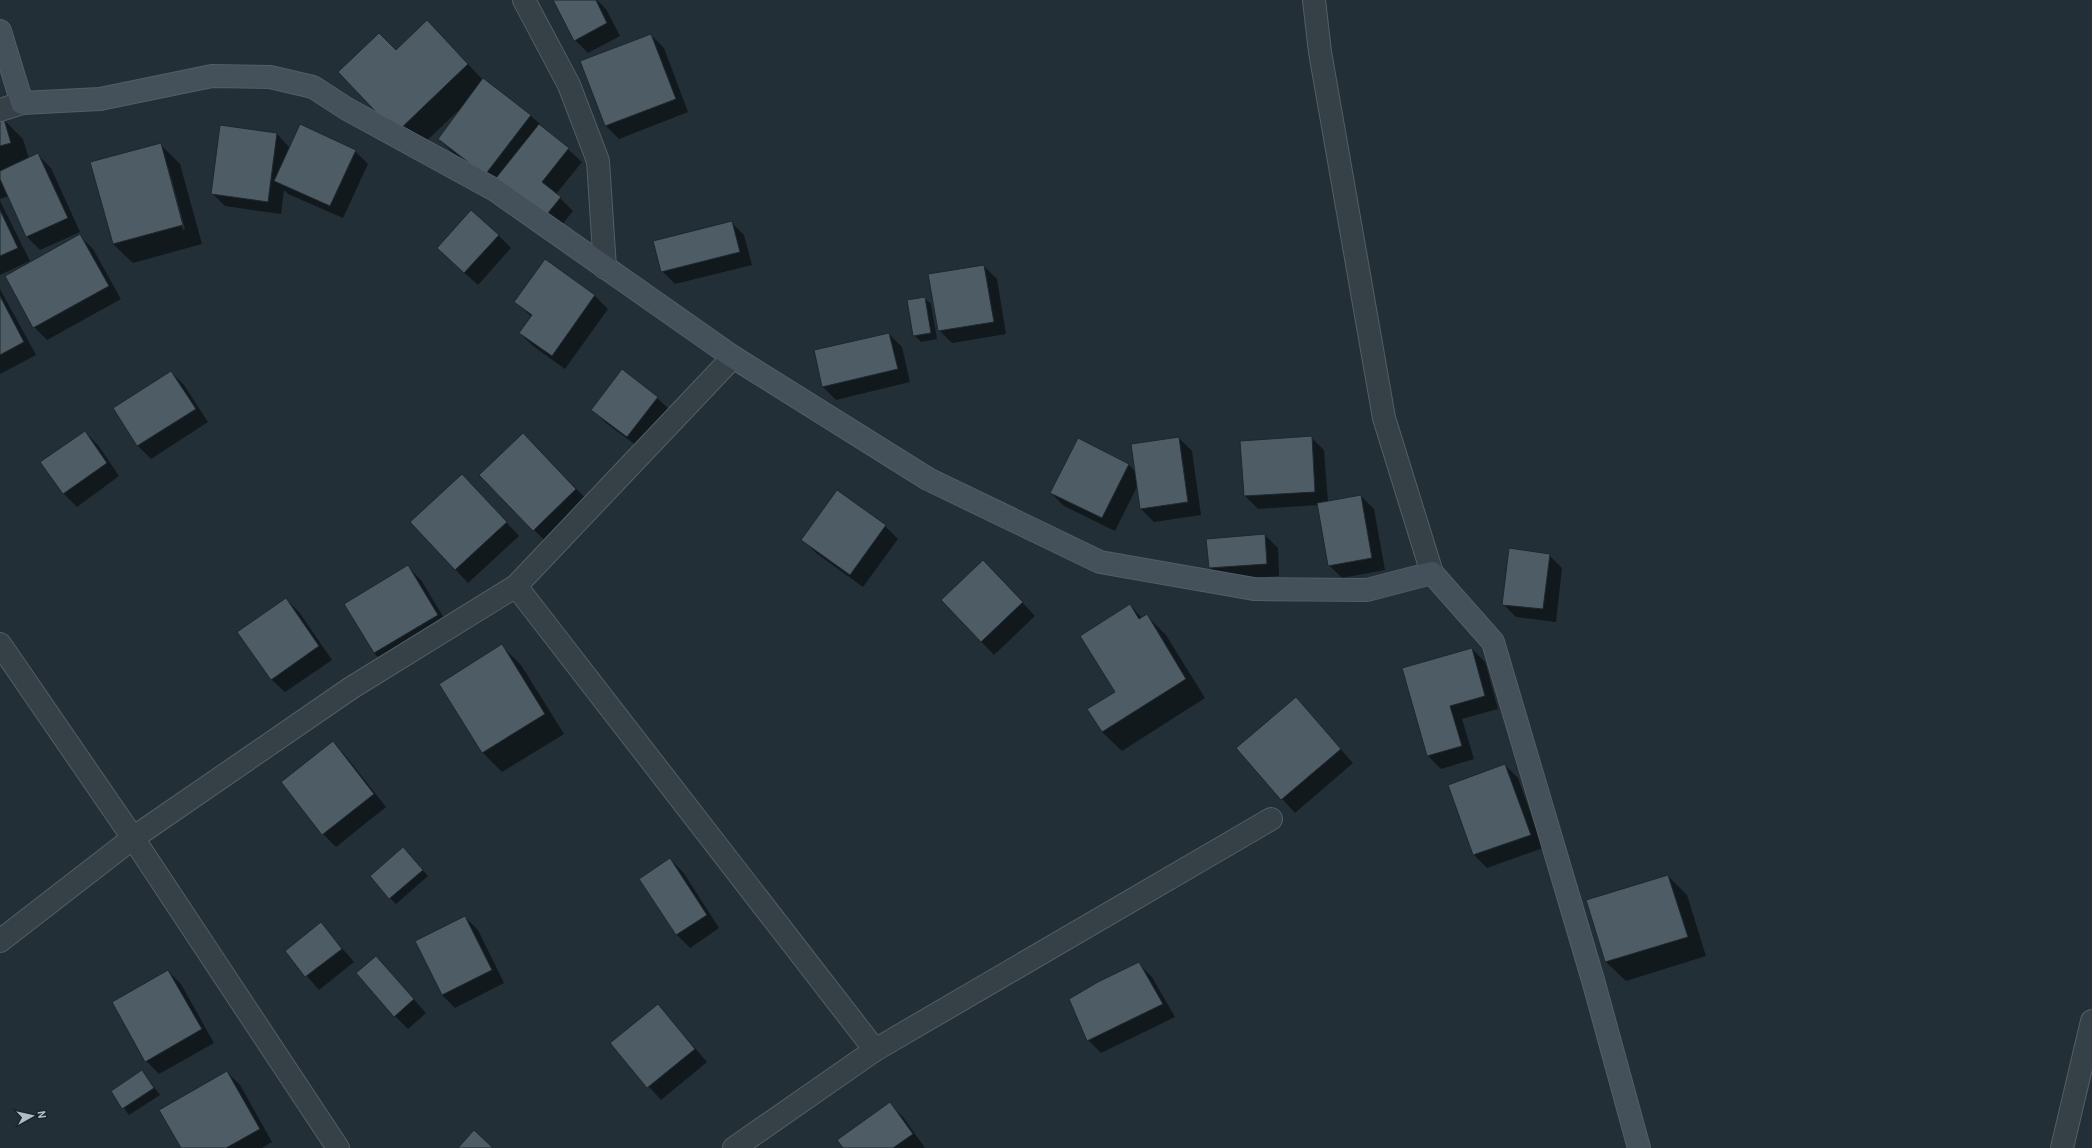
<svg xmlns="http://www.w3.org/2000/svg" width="2092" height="1148" font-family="Barlow,sans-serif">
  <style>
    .shadow { fill: #0007; fill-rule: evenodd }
    .building { fill: #4d5c65; stroke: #1d272e }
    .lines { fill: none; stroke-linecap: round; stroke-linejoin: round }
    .street-casing { stroke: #535e65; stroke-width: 24 }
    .secondary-casing { stroke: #535e65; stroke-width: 24 }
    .street { stroke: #354047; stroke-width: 22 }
    .secondary { stroke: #44505a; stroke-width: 22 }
  </style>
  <rect width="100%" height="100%" fill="#222f37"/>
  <g class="shadow">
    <polygon points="554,0 597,0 606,9 620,36 588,53 575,40"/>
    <polygon points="651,35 664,48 688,112 619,139 606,126"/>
    <polygon points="446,41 483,80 530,115 582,162 556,194 573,211 558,230 452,152 439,139 461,108 416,151 397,132 396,52"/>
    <polygon points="4,120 23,139 29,159 38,155 51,168 80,232 40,250 27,237 9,196 0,199 0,121"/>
    <polygon points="221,126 277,134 290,148 355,151 368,164 343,218 288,194 284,190 281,214 225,206 212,193"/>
    <path d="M161,145L180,164L202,244L133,263L113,244ZM166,166H168L185,229L183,230Z"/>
    <polygon points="0,201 30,261 0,275"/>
    <polygon points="731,222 744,235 752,265 675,284 662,271"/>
    <polygon points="498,235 511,248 478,285 451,261"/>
    <polygon points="80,236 93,249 121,299 47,340 34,327"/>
    <polygon points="545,260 595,296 608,309 565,369 533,346 520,333 532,317 515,302"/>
    <polygon points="984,266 997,279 1006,334 952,343 939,330"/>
    <polygon points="0,289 36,355 0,374"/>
    <polygon points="924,298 931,304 937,339 921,342 914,335"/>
    <polygon points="889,334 902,347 910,382 836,400 823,387"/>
    <polygon points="171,372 184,385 208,422 151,459 138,446 114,409"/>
    <polygon points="657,398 670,410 641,449 606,423 593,410"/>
    <polygon points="85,432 98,445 119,476 77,507 64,494 42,462"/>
    <polygon points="1311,437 1324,450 1328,502 1361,496 1374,509 1385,570 1342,578 1329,565 1318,505 1258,509 1245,496"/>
    <polygon points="1179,438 1192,451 1201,515 1154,522 1141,509 1138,485 1115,531 1064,506 1051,493 1128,464 1136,472"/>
    <polygon points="536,447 589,502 547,543 481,475"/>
    <polygon points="475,488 519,536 468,583 411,522"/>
    <polygon points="885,526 898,539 863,587 816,553 803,540"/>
    <polygon points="1265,535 1278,548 1279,576 1223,581 1210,568"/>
    <polygon points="1549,555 1562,568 1556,622 1516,617 1503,604"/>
    <polygon points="408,567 421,580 450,628 387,666 374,653"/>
    <polygon points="996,574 1035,616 994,655 942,600"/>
    <polygon points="286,599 299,612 332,660 285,692 272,680"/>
    <polygon points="1130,605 1142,618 1146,615 1166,635 1205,698 1122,751 1102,732 1089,710 1117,692"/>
    <polygon points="502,646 521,665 564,734 502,772 483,753 441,684"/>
    <polygon points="1472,649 1485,662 1498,709 1462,719 1474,759 1441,769 1428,756 1403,669"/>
    <polygon points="1296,699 1353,763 1295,813 1238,749"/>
    <polygon points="333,742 345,755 386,807 336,847 323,834"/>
    <polygon points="1505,765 1518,778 1543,848 1487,868 1474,855 1449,785"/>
    <polygon points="409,855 428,876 396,904 390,898"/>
    <polygon points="670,859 683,872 719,928 690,948 677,935 640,879"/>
    <polygon points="1668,876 1687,895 1706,956 1626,981 1606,962 1587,901"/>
    <polygon points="465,917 478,930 504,983 455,1008 442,995"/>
    <polygon points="321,924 354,962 319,990 286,952"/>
    <polygon points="376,957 426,1013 408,1029 395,1016"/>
    <polygon points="1139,964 1152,977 1175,1017 1101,1053 1088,1040"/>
    <polygon points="168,971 181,984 214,1043 159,1074 146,1061"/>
    <polygon points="658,1005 707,1062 661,1100 611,1044"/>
    <polygon points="142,1072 160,1095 129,1115 112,1091"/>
    <polygon points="227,1072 240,1085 272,1142 262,1148 182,1148"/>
    <polygon points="890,1104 903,1117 925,1148 844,1148"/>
  </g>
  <g class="building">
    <polygon points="553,0 596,0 607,23 574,41"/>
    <polygon points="427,20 468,64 396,133 338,72 379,33 396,50"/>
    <polygon points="651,34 676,99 605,126 580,61"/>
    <polygon points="483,78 531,115 485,175 438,139"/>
    <polygon points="4,119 11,143 0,146 0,120"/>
    <polygon points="300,124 356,150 330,206 274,181"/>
    <polygon points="539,124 569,148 542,182 561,197 544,218 496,178"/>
    <polygon points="220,125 277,133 268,202 211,194"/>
    <polygon points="161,143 183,225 113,244 90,162"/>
    <polygon points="38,153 68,218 26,237 0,179 0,171"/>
    <polygon points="0,210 18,248 0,256"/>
    <polygon points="471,210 499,235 464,273 437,248"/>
    <polygon points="732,221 740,252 661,272 653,241"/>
    <polygon points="80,234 109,286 33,328 5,276"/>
    <polygon points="545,259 595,295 552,356 519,333 532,315 514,302"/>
    <polygon points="984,265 994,322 938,331 928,274"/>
    <polygon points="0,296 24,342 0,355"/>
    <polygon points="925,297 931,333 913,336 907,300"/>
    <polygon points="889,333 898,369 822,387 814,350"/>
    <polygon points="622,369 658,397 627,437 591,410"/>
    <polygon points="171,371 196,409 137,446 113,408"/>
    <polygon points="85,431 107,463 63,494 40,462"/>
    <polygon points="523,433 576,489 533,531 479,475"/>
    <polygon points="1312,436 1315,492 1244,496 1240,441"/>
    <polygon points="1179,437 1188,502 1140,509 1131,444"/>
    <polygon points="1078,438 1129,464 1102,518 1050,493"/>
    <polygon points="462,474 507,522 455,570 410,522"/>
    <polygon points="837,490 886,525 850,575 801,540"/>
    <polygon points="1361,495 1372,558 1328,566 1317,503"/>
    <polygon points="1265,534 1267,564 1209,568 1206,539"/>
    <polygon points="1509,548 1550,554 1543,609 1502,605"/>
    <polygon points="983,560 1023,602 981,642 941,600"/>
    <polygon points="408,565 438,615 374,653 344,604"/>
    <polygon points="286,598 319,646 271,680 237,632"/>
    <polygon points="1130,604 1139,619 1147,614 1186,679 1102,732 1087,709 1115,692 1080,636"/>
    <polygon points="502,644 545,714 482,753 439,684"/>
    <polygon points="1472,648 1485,696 1450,706 1462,746 1427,756 1402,668"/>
    <polygon points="1296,697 1341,749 1281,800 1236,748"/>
    <polygon points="333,741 374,794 322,835 281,782"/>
    <polygon points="1505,764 1531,835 1473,855 1448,785"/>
    <polygon points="403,847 423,870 389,899 370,876"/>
    <polygon points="670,858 707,915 676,935 639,879"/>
    <polygon points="1668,875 1688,937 1605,962 1586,900"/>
    <polygon points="465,916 492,970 442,995 415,941"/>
    <polygon points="321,922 342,949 305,977 285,951"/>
    <polygon points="376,956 414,999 394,1017 356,973"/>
    <polygon points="1139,962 1163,1004 1087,1041 1069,999 1098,982"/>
    <polygon points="168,970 202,1029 145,1062 112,1002"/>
    <polygon points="658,1004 695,1049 647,1088 610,1043"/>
    <polygon points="142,1070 154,1088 122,1109 111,1091"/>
    <polygon points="227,1071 260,1129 226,1148 181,1148 159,1110"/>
    <polygon points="890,1102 913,1134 893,1148 843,1148 837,1140"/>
    <polygon points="474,1130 493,1148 458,1148"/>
  </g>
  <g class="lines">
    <defs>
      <g id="street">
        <polyline points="524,0 569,85 598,161 605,268"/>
        <polyline points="1314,0 1320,52 1384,418 1432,573"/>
        <polyline points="0,110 22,103"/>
        <polyline points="516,586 875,1050"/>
        <polyline points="0,644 133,838 338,1148"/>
        <polyline points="0,941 133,838 351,688 516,586 733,357"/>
        <polyline points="734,1148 875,1050 1271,819"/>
        <polyline points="2062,1148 2092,1021"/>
      </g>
      <polyline id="secondary" points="0,31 22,103 100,99 212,76 270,77 313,87 347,109 495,190 733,357 928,479 1100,562 1254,589 1367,590 1432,573 1493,642 1593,980 1639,1148"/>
    </defs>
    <use href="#street" class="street-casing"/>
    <use href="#secondary" class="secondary-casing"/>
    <use href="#street" class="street"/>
    <use href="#secondary" class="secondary"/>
  </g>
  <g transform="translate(32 1116) rotate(82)" stroke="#1b252c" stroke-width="3" paint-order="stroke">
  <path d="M0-3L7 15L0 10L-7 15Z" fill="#b0bbc4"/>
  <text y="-6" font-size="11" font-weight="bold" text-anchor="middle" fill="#b0bbc4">N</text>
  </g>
</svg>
